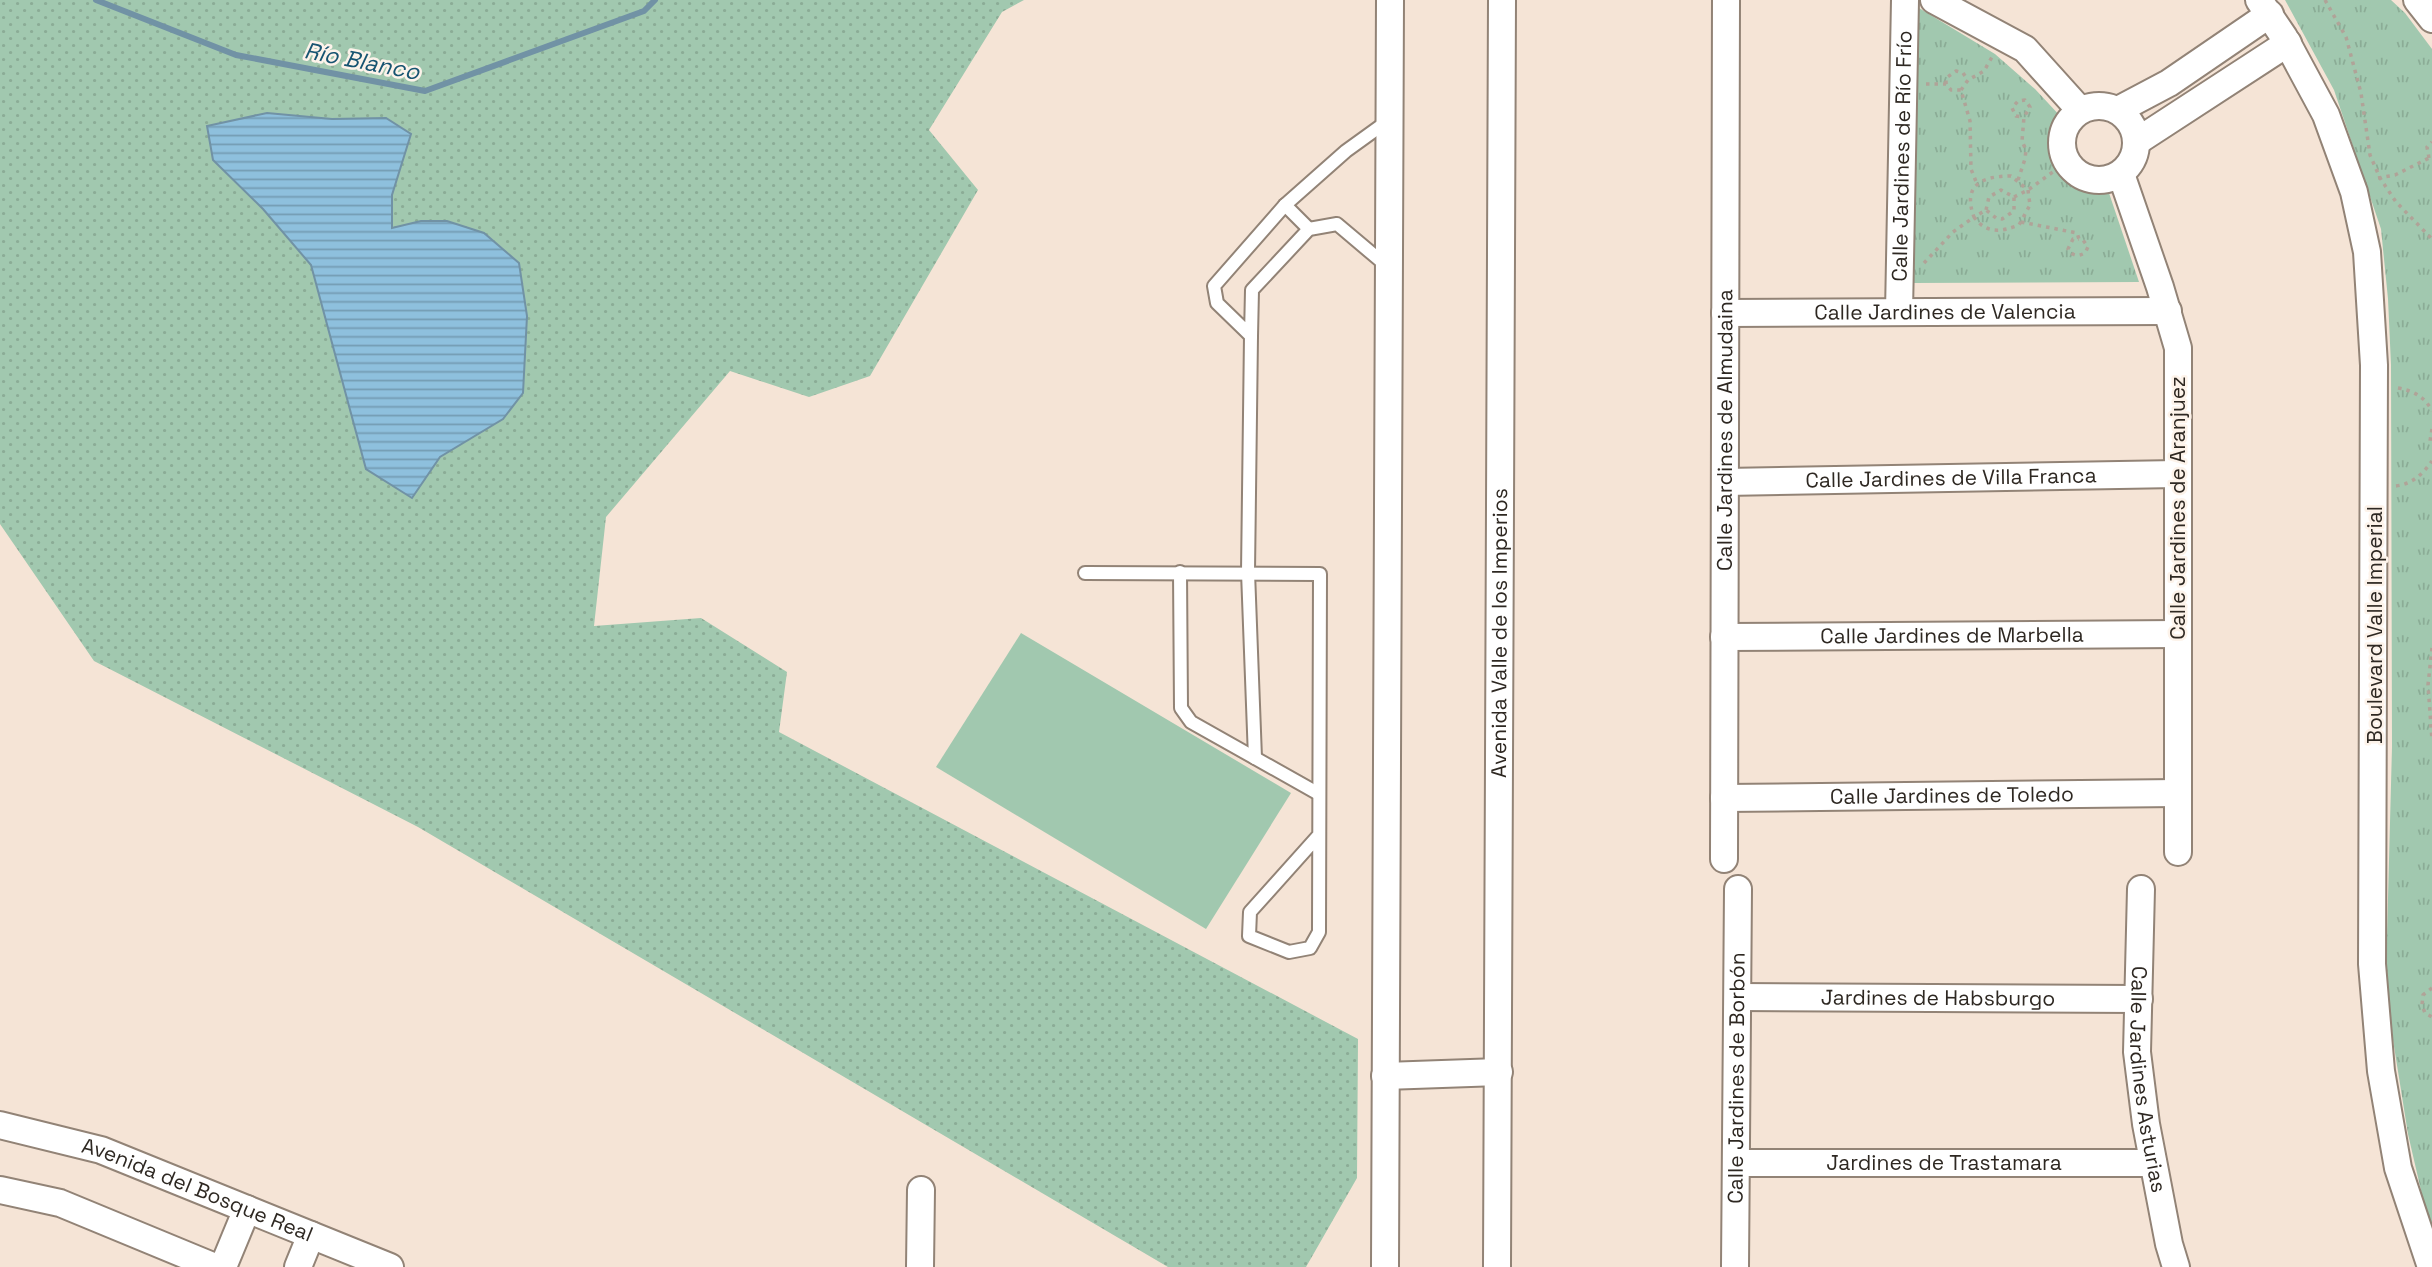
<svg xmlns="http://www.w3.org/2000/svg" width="2432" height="1267" font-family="'Space Grotesk',sans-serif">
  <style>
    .grass { fill: url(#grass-dots) }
    .park { fill: url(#park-tufts) }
    .pitch { fill: #a1c8af }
    .water { fill: url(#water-rules); stroke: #7192a5; stroke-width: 2 }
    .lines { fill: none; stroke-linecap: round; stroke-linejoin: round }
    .stream { stroke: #7192a5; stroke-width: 6 }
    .lane-casing { stroke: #928376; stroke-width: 16 }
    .street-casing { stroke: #928376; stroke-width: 30 }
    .path { stroke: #b0a398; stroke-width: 3.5; stroke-dasharray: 3.5 5; stroke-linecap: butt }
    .lane { stroke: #fff; stroke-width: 12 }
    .street { stroke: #fff; stroke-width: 26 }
    .labels { text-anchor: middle; stroke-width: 5; stroke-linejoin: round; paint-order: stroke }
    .street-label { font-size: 21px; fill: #2e2822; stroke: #fdf3ea }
    .water-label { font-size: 23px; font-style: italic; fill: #175471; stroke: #fdf3ea }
  </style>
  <defs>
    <pattern id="grass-dots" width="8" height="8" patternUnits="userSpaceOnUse" patternTransform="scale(1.75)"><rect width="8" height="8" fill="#a1c8af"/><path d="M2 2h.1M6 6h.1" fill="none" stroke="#8bac96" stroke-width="1.8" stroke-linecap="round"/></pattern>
    <pattern id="park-tufts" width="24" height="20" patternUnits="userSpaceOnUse" patternTransform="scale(1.75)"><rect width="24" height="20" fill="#a1c8af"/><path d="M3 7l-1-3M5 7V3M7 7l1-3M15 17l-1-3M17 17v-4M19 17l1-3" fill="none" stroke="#8bac96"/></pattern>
    <pattern id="water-rules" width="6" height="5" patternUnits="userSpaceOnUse" patternTransform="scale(1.75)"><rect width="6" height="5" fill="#8ec0dd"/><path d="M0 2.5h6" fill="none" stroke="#749cb3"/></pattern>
  </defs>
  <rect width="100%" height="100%" fill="#f5e4d6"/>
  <polygon class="grass" points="0,0 1024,0 1002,12 929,130 978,190 870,376 809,397 730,371 606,517 594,626 701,618 787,672 779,732 1358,1039 1357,1178 1306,1267 1168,1267 418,827 94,661 0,524"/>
  <g class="park">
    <polygon points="2285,0 2391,0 2405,13 2432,49 2432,1238 2408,1134 2393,1040 2386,974 2392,747 2391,365 2388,299 2381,229 2334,90"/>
    <path d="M1914,5L1995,54L2035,89L2062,118C2059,125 2055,132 2054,139C2047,173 2082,187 2108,190L2139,282L1912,283Z"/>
  </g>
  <polygon class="pitch" points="1021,633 1291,793 1206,929 936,767"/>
  <polygon class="water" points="267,113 332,119 386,118 411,134 392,195 392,228 421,221 447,221 484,233 519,263 527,316 523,393 503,419 440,457 412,498 366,469 311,265 263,209 213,160 207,126"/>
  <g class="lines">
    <polyline class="stream" points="96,0 236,55 425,91 644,11 655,0"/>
    <defs>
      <g id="lane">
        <polyline points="1285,205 1309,229"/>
        <polyline points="1388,267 1337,224 1309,229 1252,290 1251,336 1217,303 1214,286 1285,205 1346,151 1389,120"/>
        <polyline points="1251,336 1248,572 1255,758"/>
        <polyline points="1180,572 1181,708 1191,722 1319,794"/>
        <polyline points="1085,573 1320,574 1319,932 1310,948 1289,952 1249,936 1250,912 1319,835"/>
      </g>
      <g id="street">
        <polyline points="1934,0 2025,49 2080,110"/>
        <polyline points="2259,0 2284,37 2326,115 2354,192 2367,252 2374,365 2372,964 2381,1071 2398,1168 2431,1267"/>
        <polyline points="2417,0 2432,19"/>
        <circle cx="2099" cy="143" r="37"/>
        <polyline points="2118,110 2169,83 2270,14"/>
        <polyline points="2136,142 2288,43"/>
        <polyline points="2121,174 2160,287 2178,348 2178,852"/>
        <path id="s1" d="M1899,312L1905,0"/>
        <path id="s2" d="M1725,313L2168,311"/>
        <path id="s3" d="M1725,482L2177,474"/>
        <path id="s4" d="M1724,637L2178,634"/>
        <path id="s5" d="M1724,798L2178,793"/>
        <path id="s6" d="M1724,859L1726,0"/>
        <path id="s7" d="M2141,889L2137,1052L2146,1124L2169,1244L2176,1267"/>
        <path id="s8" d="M1738,997L2139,999"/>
        <polyline points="1385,1076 1499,1072"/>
        <path id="s9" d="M0,1125L101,1150L390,1267"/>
        <path id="s10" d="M1736,1163H2153"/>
        <polyline points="0,1190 60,1203 215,1267"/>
        <polyline points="223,1267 247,1209"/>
        <polyline points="298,1267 311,1235"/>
        <polyline points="920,1267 921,1190"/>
        <polyline points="1385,1267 1390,0"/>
        <path id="s11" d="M1497,1267L1502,0"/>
        <path id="s12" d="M1735,1267L1738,889"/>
      </g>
    </defs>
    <use href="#lane" class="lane-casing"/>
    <use href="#street" class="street-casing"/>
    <g class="path">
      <polyline points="2325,0 2346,37 2361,93 2370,155 2380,178 2396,202 2432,239"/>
      <polyline points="1926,84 1946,84 1951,90 1961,90 1970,121 1971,169 1977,184"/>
      <polyline points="1946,84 1946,78 1956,71 1963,73 1968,80"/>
      <polyline points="1961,90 1968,80 1984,71 1992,57"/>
      <polyline points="2429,158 2427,147 2432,142"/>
      <polyline points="2378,178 2395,175 2429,158 2432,159"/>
      <polyline points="2018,180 2025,159 2026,150 2022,141 2024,117 2030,107 2025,100 2018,101 2012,108 2016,116 2024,117"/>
      <polyline points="2014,197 2028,190 2057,169"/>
      <path d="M2021,222L2077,233L2079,239L2083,240L2088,247L2085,253C2077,257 2073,256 2068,249L2073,239H2079"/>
      <path d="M1924,263L1953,232L1974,217C1986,234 2001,232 2019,225L2030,205L2028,190L2011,176C1982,176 1962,185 1974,217L1986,210L1996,218L2002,219L2014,211V197L2001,190L1989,197L1986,210"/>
      <path d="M2398,388C2414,391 2425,397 2432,411"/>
      <polyline points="2432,429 2430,441 2432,442"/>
      <path d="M2396,486C2412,484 2423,474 2432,461"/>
      <polyline points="2432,648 2428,685 2432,740"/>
      <polyline points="2432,988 2423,995 2422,1005 2425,1013 2432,1017"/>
    </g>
    <use href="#lane" class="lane"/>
    <use href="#street" class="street"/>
  </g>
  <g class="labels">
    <g class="street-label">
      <text dy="7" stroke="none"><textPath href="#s1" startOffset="156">Calle Jardines de Río Frío</textPath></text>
      <text dy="7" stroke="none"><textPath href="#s2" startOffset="220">Calle Jardines de Valencia</textPath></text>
      <text dy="7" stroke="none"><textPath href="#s6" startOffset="429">Calle Jardines de Almudaina</textPath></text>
      <text dy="7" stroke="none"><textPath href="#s3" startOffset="226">Calle Jardines de Villa Franca</textPath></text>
      <text transform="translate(2178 508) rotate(-90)" y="7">Calle Jardines de Aranjuez</text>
      <text transform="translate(2375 625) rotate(-90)" y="7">Boulevard Valle Imperial</text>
      <text dy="7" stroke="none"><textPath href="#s11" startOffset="634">Avenida Valle de los Imperios</textPath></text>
      <text dy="7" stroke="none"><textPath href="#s4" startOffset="228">Calle Jardines de Marbella</textPath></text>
      <text dy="7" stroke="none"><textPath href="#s5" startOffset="228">Calle Jardines de Toledo</textPath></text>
      <text dy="7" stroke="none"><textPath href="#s8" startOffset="200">Jardines de Habsburgo</textPath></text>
      <text dy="7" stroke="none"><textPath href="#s12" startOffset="189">Calle Jardines de Borbón</textPath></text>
      <text dy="7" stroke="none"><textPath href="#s7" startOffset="191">Calle Jardines Asturias</textPath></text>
      <text dy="7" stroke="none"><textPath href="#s10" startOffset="208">Jardines de Trastamara</textPath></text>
      <text dy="7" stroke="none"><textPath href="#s9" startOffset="208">Avenida del Bosque Real</textPath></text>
    </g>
    <g class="water-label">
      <text transform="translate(362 61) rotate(11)" y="8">Río Blanco</text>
    </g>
  </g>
</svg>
